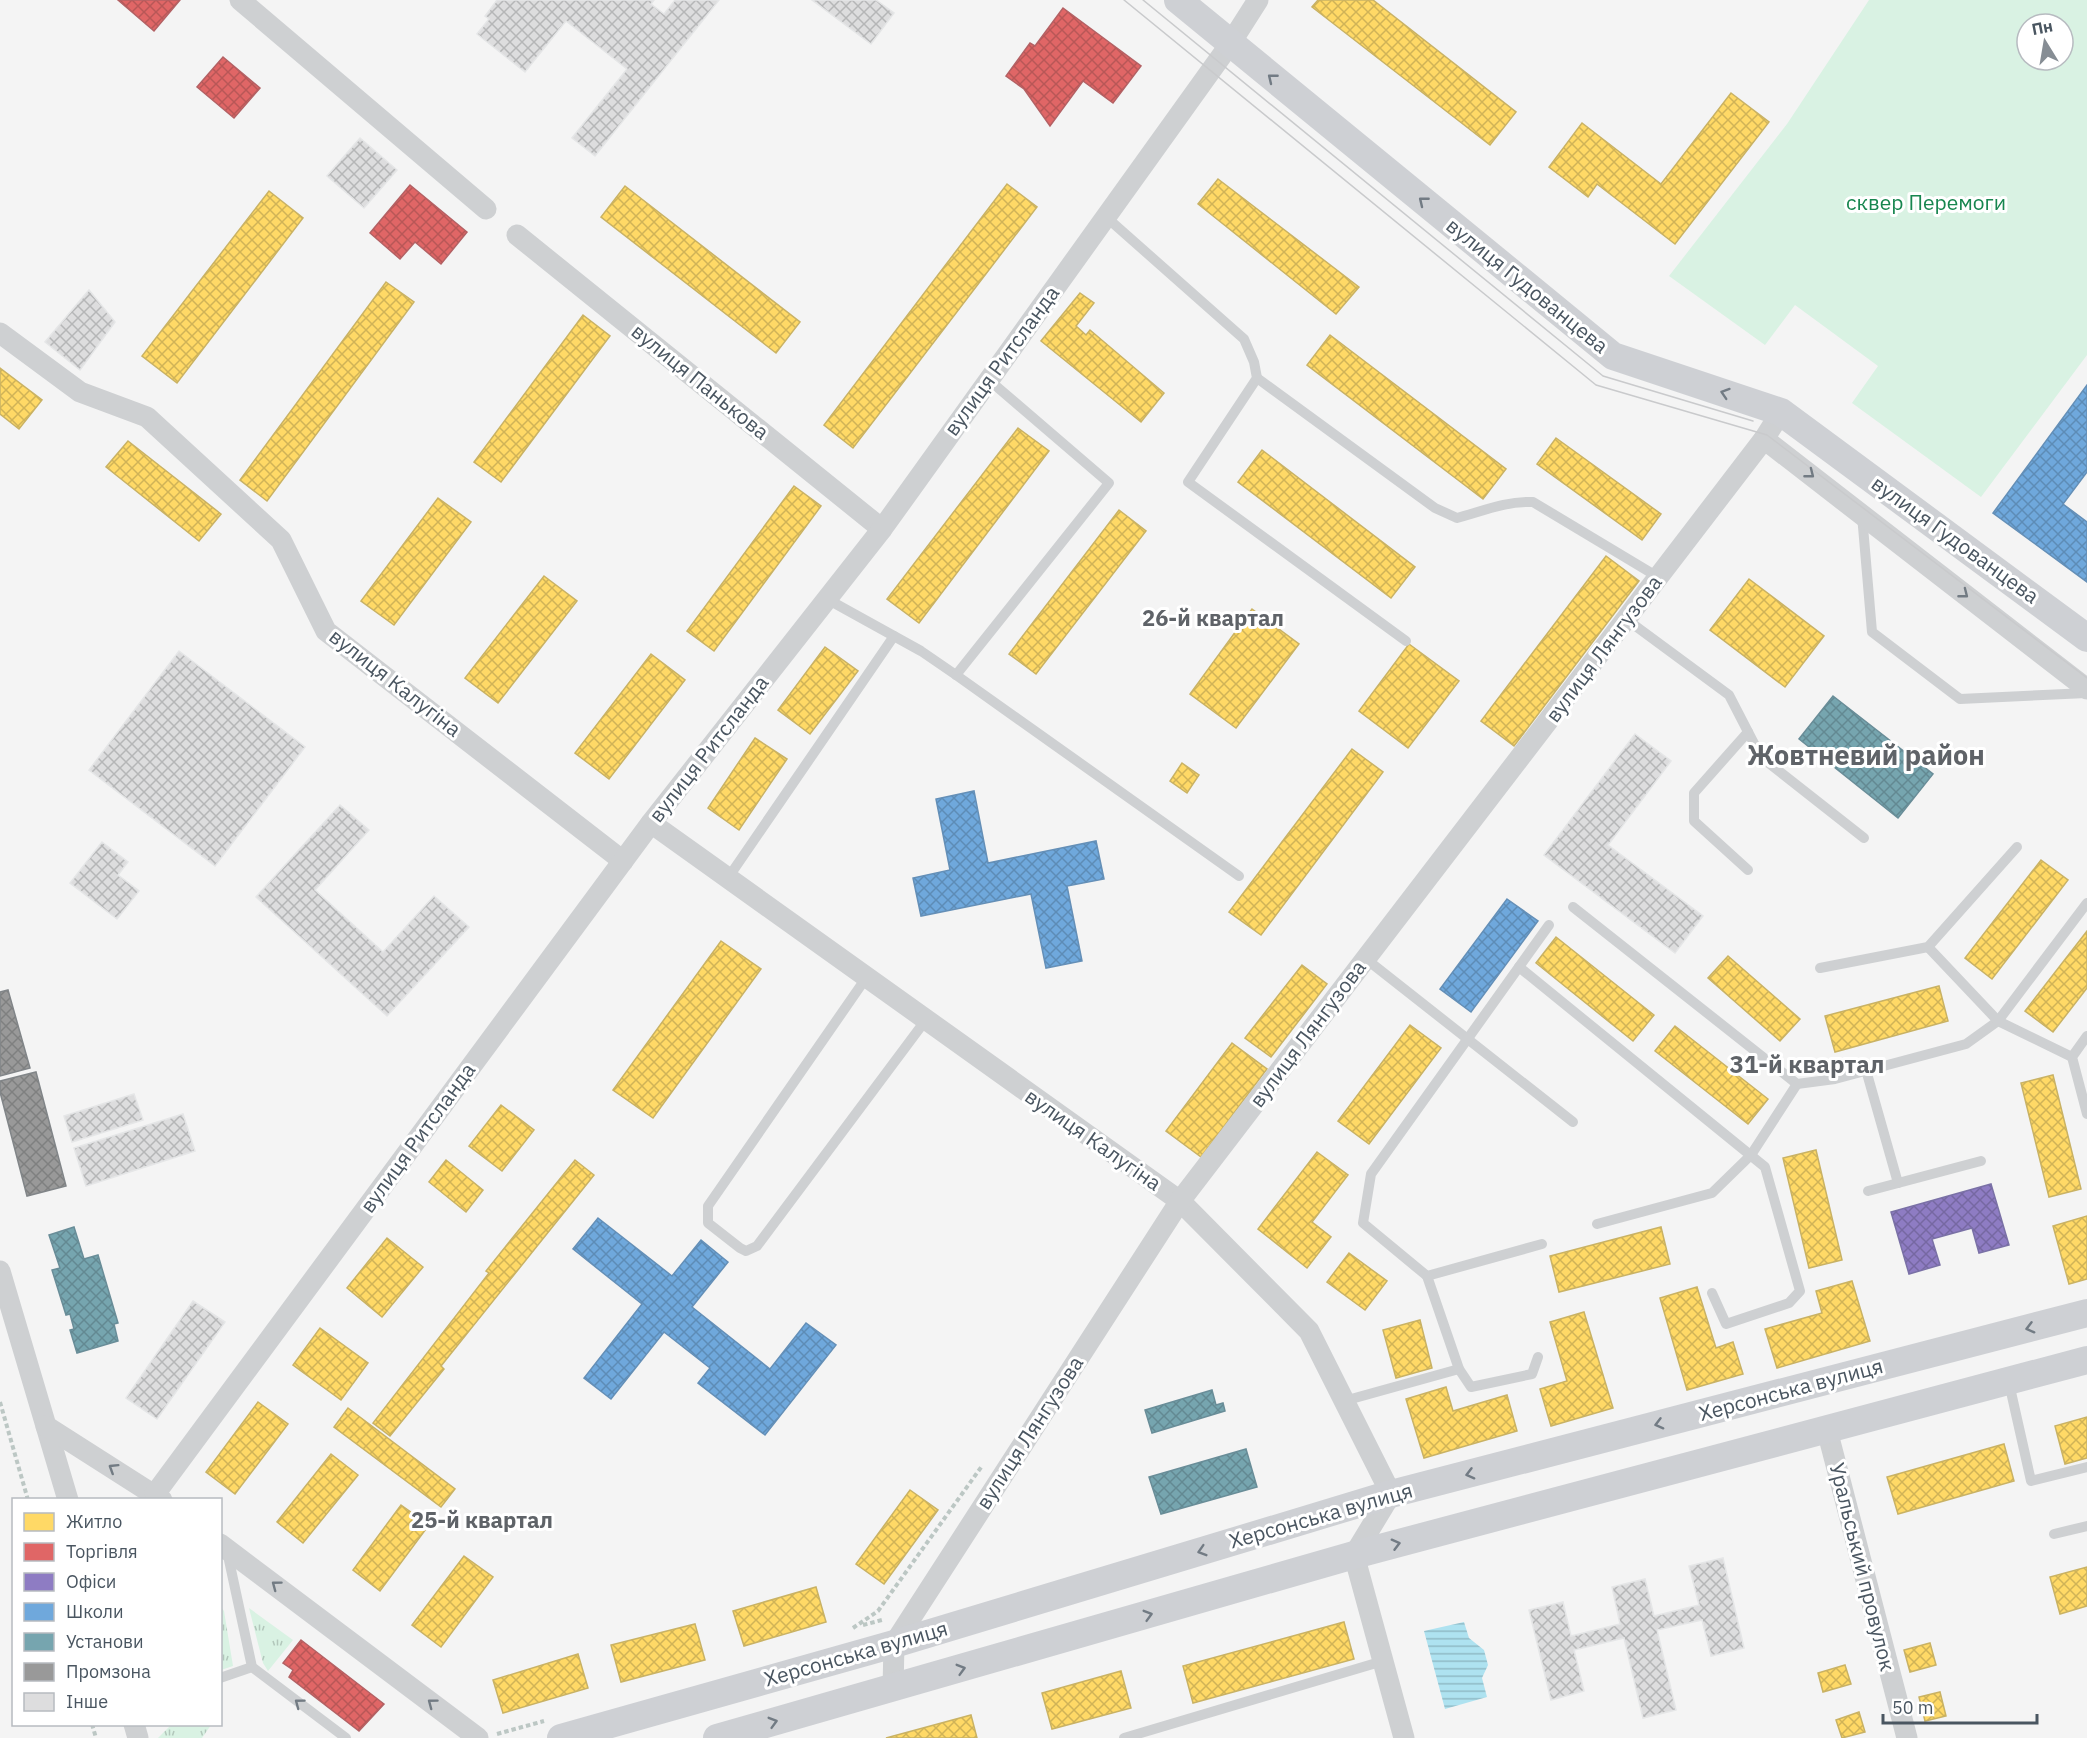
<svg xmlns="http://www.w3.org/2000/svg" width="2087" height="1738" font-family="'IBM Plex Sans',sans-serif">
  <style>
    .grass { fill: url(#grass-tufts) }
    .park { fill: #d9f2e3; fill-rule: evenodd }
    .water { fill: url(#water-rules) }
    .homes { fill: url(#homes-cross-hatch); stroke: #c9b264; stroke-width: 1.5 }
    .shops { fill: url(#shops-cross-hatch); stroke: #b36164; stroke-width: 1.5 }
    .offices { fill: url(#offices-cross-hatch); stroke: #7a71a6; stroke-width: 1.5 }
    .schools { fill: url(#schools-cross-hatch); stroke: #648fb7; stroke-width: 1.5 }
    .public { fill: url(#public-cross-hatch); stroke: #698d98; stroke-width: 1.5 }
    .industry { fill: url(#industry-cross-hatch); stroke: #818588; stroke-width: 1.5 }
    .building { fill: url(#building-cross-hatch); stroke: #e5e6e7; stroke-width: 1.5 }
    .lines { fill: none; stroke-linecap: round; stroke-linejoin: round }
    .path { stroke: #bcc7c4; stroke-width: 4; stroke-dasharray: 4.5 3; stroke-linecap: butt }
    .lane { stroke: #ced0d2; stroke-width: 10 }
    .street { stroke: #ced0d2; stroke-width: 21 }
    .secondary { stroke: #ced0d4; stroke-width: 28 }
    .tram { stroke: #c9cacc; stroke-width: 1.5 }
    .oneway { stroke: #727b84 }
    .oneway2 { stroke: #727b83 }
    .labels { text-anchor: middle; stroke-width: 6; stroke-linejoin: round; paint-order: stroke }
    .park-label { font-size: 21px; fill: #17864f; stroke: #fff }
    .street-label { font-size: 21px; fill: #4a5661; stroke: #fff }
    .neighbourhood-label { font-size: 22px; font-weight: bold; fill: #5f6368; stroke: #fff }
    .quarter-label { font-size: 24px; font-weight: bold; fill: #5f6368; stroke: #fff }
    .district-label { font-size: 27px; font-weight: bold; fill: #5f6368; stroke: #fff }
  </style>
  <defs>
    <pattern id="grass-tufts" width="24" height="20" patternUnits="userSpaceOnUse" patternTransform="scale(1.5)"><rect width="24" height="20" fill="#d9f2e3"/><path d="M3 7l-1-3M5 7V3M7 7l1-3M15 17l-1-3M17 17v-4M19 17l1-3" fill="none" stroke="#b2c7bb"/></pattern>
    <pattern id="water-rules" width="6" height="5" patternUnits="userSpaceOnUse" patternTransform="scale(1.5)"><rect width="6" height="5" fill="#aee2f0"/><path d="M0 2.5h6" fill="none" stroke="#90bac6"/></pattern>
    <pattern id="homes-cross-hatch" width="8" height="8" patternUnits="userSpaceOnUse" patternTransform="scale(1.5)"><rect width="8" height="8" fill="#ffd966"/><path d="M0 0l8 8M0 8l8-8" fill="none" stroke="#d0b357"/></pattern>
    <pattern id="shops-cross-hatch" width="8" height="8" patternUnits="userSpaceOnUse" patternTransform="scale(1.5)"><rect width="8" height="8" fill="#e06666"/><path d="M0 0l8 8M0 8l8-8" fill="none" stroke="#b85757"/></pattern>
    <pattern id="offices-cross-hatch" width="8" height="8" patternUnits="userSpaceOnUse" patternTransform="scale(1.5)"><rect width="8" height="8" fill="#8e7cc3"/><path d="M0 0l8 8M0 8l8-8" fill="none" stroke="#7668a2"/></pattern>
    <pattern id="schools-cross-hatch" width="8" height="8" patternUnits="userSpaceOnUse" patternTransform="scale(1.5)"><rect width="8" height="8" fill="#6fa8dc"/><path d="M0 0l8 8M0 8l8-8" fill="none" stroke="#5d8cb6"/></pattern>
    <pattern id="public-cross-hatch" width="8" height="8" patternUnits="userSpaceOnUse" patternTransform="scale(1.5)"><rect width="8" height="8" fill="#76a5af"/><path d="M0 0l8 8M0 8l8-8" fill="none" stroke="#638992"/></pattern>
    <pattern id="industry-cross-hatch" width="8" height="8" patternUnits="userSpaceOnUse" patternTransform="scale(1.5)"><rect width="8" height="8" fill="#999"/><path d="M0 0l8 8M0 8l8-8" fill="none" stroke="#7f8080"/></pattern>
    <pattern id="building-cross-hatch" width="8" height="8" patternUnits="userSpaceOnUse" patternTransform="scale(1.5)"><rect width="8" height="8" fill="#ddddde"/><path d="M0 0l8 8M0 8l8-8" fill="none" stroke="#b5b6b7"/></pattern>
  </defs>
  <rect width="100%" height="100%" fill="#f4f4f4"/>
  <g class="grass">
    <polygon points="221,1607 224,1611 233,1666 221,1670"/>
    <polygon points="249,1608 293,1640 268,1671 263,1663"/>
    <polygon points="172,1724 210,1724 211,1725 202,1738 158,1738"/>
  </g>
  <path class="park" d="M1869,0H2087V355L1981,497L1852,403L1878,366L1795,305L1765,345L1669,276L1787,124ZM2027,24H2063V60H2027Z"/>
  <polygon class="water" points="1464,1622 1469,1638 1484,1650 1488,1665 1482,1678 1487,1697 1445,1709 1424,1631"/>
  <g class="homes">
    <polygon points="1318,0 1373,0 1516,112 1490,145 1312,7"/>
    <polygon points="1731,93 1769,122 1675,244 1597,184 1588,197 1549,167 1582,123 1661,184"/>
    <polygon points="1218,179 1359,287 1336,314 1198,204"/>
    <polygon points="1007,184 1037,207 853,448 824,425"/>
    <polygon points="625,186 800,322 776,353 601,217"/>
    <polygon points="269,191 303,218 177,383 142,356"/>
    <polygon points="386,282 414,302 267,501 240,480"/>
    <polygon points="1080,293 1094,303 1076,326 1086,335 1090,330 1164,393 1141,422 1041,341"/>
    <polygon points="583,315 610,336 501,482 474,462"/>
    <polygon points="1330,335 1506,469 1483,499 1307,365"/>
    <polygon points="0,368 42,400 19,429 0,414"/>
    <polygon points="1018,428 1049,451 919,623 887,599"/>
    <polygon points="1556,438 1661,514 1642,540 1537,464"/>
    <polygon points="128,441 221,514 199,541 106,467"/>
    <polygon points="1262,450 1415,567 1391,598 1238,482"/>
    <polygon points="794,486 821,506 714,651 687,631"/>
    <polygon points="438,498 471,522 394,625 361,601"/>
    <polygon points="1119,510 1146,531 1036,674 1009,654"/>
    <polygon points="1606,556 1639,581 1514,746 1481,721"/>
    <polygon points="544,576 577,601 498,703 465,678"/>
    <polygon points="1749,579 1824,636 1785,687 1710,630"/>
    <polygon points="1252,609 1299,644 1236,728 1190,694"/>
    <polygon points="1409,644 1459,681 1408,748 1359,711"/>
    <polygon points="825,647 858,671 810,734 778,710"/>
    <polygon points="651,654 685,680 609,779 575,753"/>
    <polygon points="755,738 787,759 739,830 708,808"/>
    <polygon points="1352,749 1383,772 1261,935 1229,912"/>
    <polygon points="1182,763 1199,775 1187,793 1170,781"/>
    <polygon points="2041,860 2068,880 1992,979 1965,958"/>
    <polygon points="2087,931 2087,988 2053,1032 2025,1011"/>
    <polygon points="1556,937 1654,1015 1633,1041 1536,963"/>
    <polygon points="721,941 761,969 653,1118 613,1090"/>
    <polygon points="1728,956 1800,1019 1780,1041 1708,978"/>
    <polygon points="1302,965 1327,984 1271,1057 1245,1038"/>
    <polygon points="1939,986 1948,1021 1835,1052 1825,1016"/>
    <polygon points="1410,1025 1441,1048 1369,1144 1338,1121"/>
    <polygon points="1675,1026 1768,1099 1748,1124 1655,1051"/>
    <polygon points="1232,1043 1267,1069 1201,1157 1166,1131"/>
    <polygon points="2053,1075 2081,1189 2049,1197 2021,1083"/>
    <polygon points="501,1105 534,1130 502,1171 469,1146"/>
    <polygon points="1816,1150 1842,1260 1809,1268 1783,1158"/>
    <polygon points="1317,1152 1348,1175 1312,1222 1331,1237 1307,1268 1258,1229"/>
    <polygon points="446,1160 483,1190 466,1212 429,1182"/>
    <polygon points="575,1160 594,1175 441,1366 444,1369 390,1436 373,1423 489,1273 486,1271"/>
    <polygon points="2087,1216 2087,1279 2069,1284 2053,1226"/>
    <polygon points="1661,1227 1670,1264 1559,1292 1550,1256"/>
    <polygon points="387,1238 423,1267 382,1317 347,1288"/>
    <polygon points="1349,1253 1387,1281 1365,1310 1327,1282"/>
    <polygon points="1852,1281 1870,1341 1777,1368 1765,1329 1822,1313 1816,1291"/>
    <polygon points="1697,1287 1716,1348 1733,1342 1743,1374 1687,1390 1660,1298"/>
    <polygon points="1584,1312 1613,1408 1551,1426 1540,1389 1567,1381 1550,1322"/>
    <polygon points="1420,1320 1432,1368 1396,1378 1383,1330"/>
    <polygon points="320,1328 368,1363 341,1400 293,1365"/>
    <polygon points="1446,1387 1453,1411 1507,1395 1517,1431 1424,1458 1406,1399"/>
    <polygon points="258,1402 288,1424 235,1494 206,1472"/>
    <polygon points="348,1408 455,1489 441,1507 334,1427"/>
    <polygon points="2087,1417 2087,1458 2065,1464 2055,1426"/>
    <polygon points="2004,1444 2014,1481 1898,1514 1887,1477"/>
    <polygon points="331,1454 358,1475 303,1543 277,1522"/>
    <polygon points="910,1490 938,1510 884,1584 856,1564"/>
    <polygon points="401,1505 429,1525 380,1591 353,1570"/>
    <polygon points="464,1556 493,1577 441,1647 412,1625"/>
    <polygon points="2087,1567 2087,1606 2060,1614 2050,1577"/>
    <polygon points="816,1587 826,1622 744,1646 733,1611"/>
    <polygon points="1344,1622 1354,1659 1193,1703 1183,1666"/>
    <polygon points="695,1624 705,1660 621,1682 611,1645"/>
    <polygon points="1930,1643 1936,1665 1910,1672 1904,1650"/>
    <polygon points="578,1654 588,1688 503,1713 493,1680"/>
    <polygon points="1845,1665 1851,1684 1823,1692 1818,1673"/>
    <polygon points="1121,1671 1131,1708 1052,1729 1042,1693"/>
    <polygon points="1940,1692 1946,1716 1925,1721 1919,1697"/>
    <polygon points="1859,1712 1865,1732 1842,1738 1836,1720"/>
    <polygon points="971,1715 977,1738 886,1738"/>
  </g>
  <g class="shops">
    <polygon points="118,0 180,0 154,31"/>
    <polygon points="1063,8 1141,66 1113,103 1083,81 1050,126 1024,89 1006,76 1030,43 1035,46"/>
    <polygon points="223,57 260,88 234,118 197,87"/>
    <polygon points="410,185 467,232 441,264 415,242 400,259 370,233"/>
    <polygon points="301,1640 384,1704 359,1731 289,1677 293,1670 283,1663"/>
  </g>
  <polygon class="offices" points="1991,1184 2009,1245 1979,1253 1972,1228 1932,1239 1940,1265 1909,1274 1891,1212"/>
  <g class="schools">
    <polygon points="2087,385 2087,472 2063,504 2087,522 2087,582 1993,513"/>
    <polygon points="974,791 988,863 1096,841 1104,879 1067,886 1082,961 1046,968 1031,894 921,916 913,878 950,870 936,799"/>
    <polygon points="1507,899 1538,921 1471,1012 1440,989"/>
    <polygon points="598,1218 672,1276 701,1240 728,1262 692,1307 770,1369 806,1323 836,1345 765,1435 698,1383 710,1368 664,1332 611,1399 584,1378 642,1304 573,1249"/>
  </g>
  <g class="public">
    <polygon points="1833,696 1933,774 1898,818 1799,739"/>
    <polygon points="74,1227 84,1259 98,1255 118,1323 114,1324 118,1341 77,1353 70,1330 74,1329 70,1314 66,1315 52,1270 60,1268 49,1235"/>
    <polygon points="1212,1390 1216,1405 1223,1403 1225,1411 1152,1433 1145,1410"/>
    <polygon points="1246,1449 1257,1487 1161,1514 1149,1477"/>
  </g>
  <g class="industry">
    <polygon points="8,990 30,1068 0,1076 0,992"/>
    <polygon points="36,1072 66,1186 27,1196 0,1092 0,1081"/>
  </g>
  <g class="building">
    <polygon points="497,0 654,0 651,4 664,14 675,0 719,0 595,156 572,138 627,69 566,21 525,72 477,34 489,19 485,16"/>
    <polygon points="812,0 876,0 894,13 871,44"/>
    <polygon points="360,138 397,170 364,208 327,176"/>
    <polygon points="89,290 115,322 80,370 45,342"/>
    <polygon points="179,651 305,747 215,866 89,770"/>
    <polygon points="1635,734 1671,761 1608,845 1703,916 1675,953 1544,855"/>
    <polygon points="340,805 369,830 315,890 383,952 434,896 469,927 387,1016 256,897"/>
    <polygon points="102,842 128,862 118,875 139,891 117,919 70,883"/>
    <polygon points="134,1094 143,1120 72,1142 64,1116"/>
    <polygon points="183,1114 195,1151 86,1186 74,1148"/>
    <polygon points="193,1301 225,1322 157,1419 126,1398"/>
    <polygon points="1723,1558 1744,1648 1711,1656 1702,1620 1657,1630 1676,1710 1643,1718 1624,1638 1574,1650 1584,1691 1551,1700 1529,1610 1563,1602 1571,1636 1620,1624 1612,1587 1645,1579 1654,1616 1699,1605 1689,1566"/>
  </g>
  <g class="lines">
    <g class="path">
      <polyline points="0,1402 28,1500"/>
      <polyline points="863,1625 882,1620"/>
      <polyline points="853,1628 878,1611 982,1466"/>
      <polyline points="92,1724 96,1738"/>
      <polyline points="497,1734 544,1721"/>
    </g>
    <g class="lane">
      <polyline points="1105,216 1244,339 1254,362 1257,378 1188,482 1406,641"/>
      <path d="M1257,378L1435,508L1457,518C1483,511 1505,501 1533,502L1658,577"/>
      <polyline points="1862,515 1872,632 1960,699 2087,693"/>
      <polyline points="827,599 921,651 956,675 1239,876"/>
      <polyline points="1626,619 1729,695 1761,757 1864,838"/>
      <polyline points="956,675 1109,483 989,380"/>
      <polyline points="1748,870 1694,821 1694,793 1748,732"/>
      <polyline points="728,878 894,636"/>
      <polyline points="1573,907 1797,1084 1835,1079 1966,1044 1998,1021 2087,903"/>
      <polyline points="1928,947 1998,1021 2072,1057"/>
      <polyline points="1366,959 1573,1122"/>
      <polyline points="1519,967 1765,1167 1800,1291 1789,1303 1726,1324 1712,1293"/>
      <polyline points="1820,968 1928,947 2017,847"/>
      <polyline points="866,978 708,1206 708,1223 740,1248 746,1251 757,1246 925,1021"/>
      <polyline points="2087,1036 2072,1057 2087,1114"/>
      <polyline points="1866,1070 1898,1183"/>
      <polyline points="1868,1191 1981,1161"/>
      <polyline points="1597,1224 1712,1193 1751,1155 1797,1084"/>
      <polyline points="1542,1244 1427,1276 1363,1223 1371,1174 1549,925"/>
      <polyline points="1427,1276 1459,1369 1471,1387 1532,1374 1538,1357"/>
      <polyline points="2009,1383 2031,1481 2087,1467"/>
      <polyline points="1344,1401 1459,1369"/>
      <polyline points="2054,1534 2087,1526"/>
      <polyline points="227,1551 252,1667 346,1738"/>
      <polyline points="220,1678 252,1667"/>
      <polyline points="1124,1738 1383,1661"/>
    </g>
    <g class="street">
      <polyline points="240,0 486,209"/>
      <polyline points="517,235 882,529"/>
      <polyline points="0,333 80,392 147,417 281,540 326,631 623,861"/>
      <polyline points="1764,439 2087,689"/>
      <polyline points="651,823 1180,1201 1309,1331 1391,1494 1354,1555 1404,1738"/>
      <polyline points="0,1271 68,1500"/>
      <polyline points="46,1426 162,1500"/>
      <polyline points="1827,1430 1907,1738"/>
      <polyline points="155,1494 651,823 882,529 1230,44 1258,0"/>
      <polyline points="220,1544 478,1738"/>
      <polyline points="893,1689 894,1644 1180,1201 1764,439 1781,412"/>
      <polyline points="134,1724 138,1738"/>
    </g>
    <g class="secondary">
      <polyline points="1178,0 1613,356 1781,412 2087,638"/>
      <polyline points="561,1738 894,1644 1391,1494 2087,1313"/>
      <polyline points="717,1738 1354,1555 2087,1360"/>
    </g>
    <g class="tram">
      <polyline points="1124,0 1596,385 1767,435 2087,678"/>
      <polyline points="1143,0 1603,376 1753,421"/>
    </g>
  </g>
  <defs><path id="oneway-chevron" d="M-2-3.5L2.5 0L-2 3.5" fill="none" stroke-width="1.6" stroke-linecap="round" stroke-linejoin="round" transform="scale(1.5)"/></defs>
  <g class="oneway">
    <use href="#oneway-chevron" transform="translate(1272 78) rotate(-141)"/>
    <use href="#oneway-chevron" transform="translate(1423 201) rotate(-141)"/>
    <use href="#oneway-chevron" transform="translate(1725 393) rotate(-162)"/>
    <use href="#oneway-chevron" transform="translate(2030 1328) rotate(165)"/>
    <use href="#oneway-chevron" transform="translate(1659 1424) rotate(165)"/>
    <use href="#oneway-chevron" transform="translate(1470 1474) rotate(165)"/>
    <use href="#oneway-chevron" transform="translate(1396 1544) rotate(-15)"/>
    <use href="#oneway-chevron" transform="translate(1202 1551) rotate(163)"/>
    <use href="#oneway-chevron" transform="translate(1148 1615) rotate(-16)"/>
    <use href="#oneway-chevron" transform="translate(961 1669) rotate(-16)"/>
    <use href="#oneway-chevron" transform="translate(773 1722) rotate(-16)"/>
  </g>
  <g class="oneway2">
    <use href="#oneway-chevron" transform="translate(1810 474) rotate(38)"/>
    <use href="#oneway-chevron" transform="translate(1964 594) rotate(38)"/>
    <use href="#oneway-chevron" transform="translate(113 1468) rotate(-148)"/>
    <use href="#oneway-chevron" transform="translate(276 1585) rotate(-143)"/>
    <use href="#oneway-chevron" transform="translate(299 1703) rotate(-143)"/>
    <use href="#oneway-chevron" transform="translate(432 1703) rotate(-143)"/>
  </g>
  <g class="labels">
    <g class="park-label">
      <text x="1926" y="210">сквер Перемоги</text>
    </g>
    <g class="street-label">
      <text transform="translate(1527 286) rotate(39)" y="7">вулиця Гудованцева</text>
      <text transform="translate(1002 361) rotate(-54)" y="7">вулиця Ритсланда</text>
      <text transform="translate(700 382) rotate(39)" y="7">вулиця Панькова</text>
      <text transform="translate(1955 540) rotate(36)" y="7">вулиця Гудованцева</text>
      <text transform="translate(1604 649) rotate(-53)" y="7">вулиця Лянгузова</text>
      <text transform="translate(395 683) rotate(38)" y="7">вулиця Калугіна</text>
      <text transform="translate(709 749) rotate(-52)" y="7">вулиця Ритсланда</text>
      <text transform="translate(1308 1034) rotate(-53)" y="7">вулиця Лянгузова</text>
      <text transform="translate(418 1138) rotate(-54)" y="7">вулиця Ритсланда</text>
      <text transform="translate(1093 1140) rotate(35)" y="7">вулиця Калугіна</text>
      <text transform="translate(1791 1390) rotate(-15)" y="7">Херсонська вулиця</text>
      <text transform="translate(1030 1433) rotate(-57)" y="7">вулиця Лянгузова</text>
      <text transform="translate(1321 1516) rotate(-16)" y="7">Херсонська вулиця</text>
      <text transform="translate(1862 1567) rotate(76)" y="7">Уральський провулок</text>
      <text transform="translate(856 1654) rotate(-16)" y="7">Херсонська вулиця</text>
    </g>
    <g class="neighbourhood-label">
      <text x="1213" y="626">26-й квартал</text>
      <text x="482" y="1528">25-й квартал</text>
    </g>
    <g class="quarter-label">
      <text x="1807" y="1073">31-й квартал</text>
    </g>
    <g class="district-label">
      <text x="1866" y="765">Жовтневий район</text>
    </g>
  </g>
  <rect x="12" y="1498" width="210" height="228" fill="#ffffff" stroke="#b7bbc0" stroke-width="1.5"/>
  <rect x="24" y="1513" width="30" height="18" fill="#ffd966" stroke="#b7bbc0" stroke-width="1.5"/>
  <text x="66" y="1528" font-size="18" fill="#4a5661">Житло</text>
  <rect x="24" y="1543" width="30" height="18" fill="#e06666" stroke="#b7bbc0" stroke-width="1.5"/>
  <text x="66" y="1558" font-size="18" fill="#4a5661">Торгівля</text>
  <rect x="24" y="1573" width="30" height="18" fill="#8e7cc3" stroke="#b7bbc0" stroke-width="1.5"/>
  <text x="66" y="1588" font-size="18" fill="#4a5661">Офіси</text>
  <rect x="24" y="1603" width="30" height="18" fill="#6fa8dc" stroke="#b7bbc0" stroke-width="1.5"/>
  <text x="66" y="1618" font-size="18" fill="#4a5661">Школи</text>
  <rect x="24" y="1633" width="30" height="18" fill="#76a5af" stroke="#b7bbc0" stroke-width="1.5"/>
  <text x="66" y="1648" font-size="18" fill="#4a5661">Установи</text>
  <rect x="24" y="1663" width="30" height="18" fill="#999999" stroke="#b7bbc0" stroke-width="1.5"/>
  <text x="66" y="1678" font-size="18" fill="#4a5661">Промзона</text>
  <rect x="24" y="1693" width="30" height="18" fill="#ddddde" stroke="#b7bbc0" stroke-width="1.5"/>
  <text x="66" y="1708" font-size="18" fill="#4a5661">Інше</text>
  <g transform="translate(2045 42) rotate(349)"><circle r="28" fill="#ffffff" stroke="#b7bbc0" stroke-width="1.5"/>
  <path d="M0-4.5L10 22L0 15L-10 22Z" fill="#868d94"/>
  <text y="-9" font-size="16" font-weight="bold" text-anchor="middle" fill="#4a5661">Пн</text>
  </g>
  <path d="M1883 1714v9h154v-9" fill="none" stroke="#4a5661" stroke-width="3"/>
  <text x="1892" y="1714" font-size="18" fill="#4a5661" stroke="#ffffff" stroke-width="4.5" paint-order="stroke">50 m</text>
</svg>
